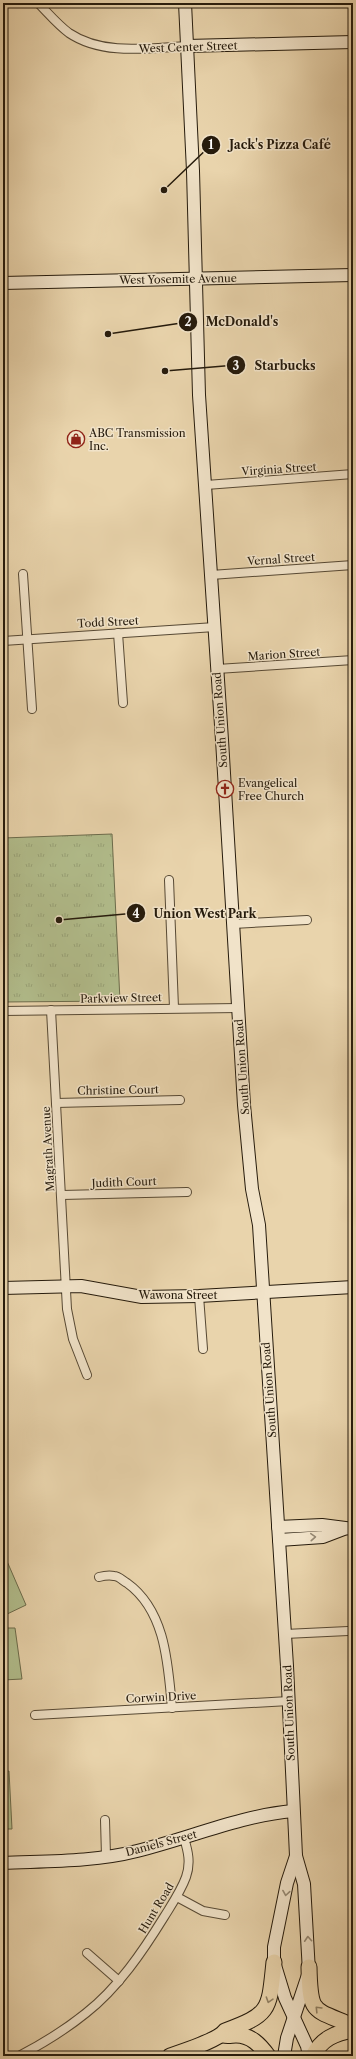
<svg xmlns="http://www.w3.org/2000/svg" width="356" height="2059" font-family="'Libre Caslon Text',serif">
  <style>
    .grass { fill: url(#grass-tufts); stroke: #6c6c4c }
    .pitch { fill: #b2be8d; stroke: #6c6c4c }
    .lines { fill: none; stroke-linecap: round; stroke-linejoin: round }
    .street-casing { stroke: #574934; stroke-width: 10 }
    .secondary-casing { stroke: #261b0c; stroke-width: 14 }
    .highway-casing { stroke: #261b0c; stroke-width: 17 }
    .street { stroke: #f1e3c9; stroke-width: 8 }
    .secondary { stroke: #f1e3c9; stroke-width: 12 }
    .highway { stroke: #e9d4ac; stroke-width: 15 }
    .oneway { stroke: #968974 }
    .oneway2 { stroke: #918164 }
    .labels { text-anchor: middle; stroke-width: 3; stroke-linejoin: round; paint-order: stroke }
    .street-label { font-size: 11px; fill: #261b0c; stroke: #f1e3c9 }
    .poi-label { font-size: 11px; fill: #261b0c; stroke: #f1e3c9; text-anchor: start }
    .leader { fill: none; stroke: #261b0c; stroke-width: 1.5 }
    .callout-dot { fill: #261b0c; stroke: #f1e3c9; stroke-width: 1.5 }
    .mark-label { font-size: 12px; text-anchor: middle; font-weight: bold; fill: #fff }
    .callout-label { font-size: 12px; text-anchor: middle; font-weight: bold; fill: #261b0c; stroke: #f1e3c9; stroke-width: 3; stroke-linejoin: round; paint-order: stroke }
  </style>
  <defs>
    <pattern id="grass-tufts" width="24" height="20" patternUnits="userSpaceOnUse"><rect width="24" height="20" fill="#b2be8d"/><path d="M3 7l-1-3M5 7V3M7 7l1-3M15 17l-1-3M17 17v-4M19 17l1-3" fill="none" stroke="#99a378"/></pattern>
  </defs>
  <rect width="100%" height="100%" fill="#e9d4ac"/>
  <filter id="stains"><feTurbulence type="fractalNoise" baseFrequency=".005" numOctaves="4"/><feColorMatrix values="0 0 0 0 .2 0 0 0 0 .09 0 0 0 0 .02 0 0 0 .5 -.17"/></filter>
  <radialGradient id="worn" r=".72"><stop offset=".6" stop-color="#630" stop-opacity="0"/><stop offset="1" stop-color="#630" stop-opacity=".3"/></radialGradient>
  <polygon class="grass" points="112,834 120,1001 3,1002 3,838"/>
  <g class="pitch">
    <polygon points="3,1552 26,1605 3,1616"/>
    <polygon points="3,1628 15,1628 22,1679 3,1680"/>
    <polygon points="9,1771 12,1829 3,1829 3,1772"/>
  </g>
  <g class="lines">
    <defs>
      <g id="street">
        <path d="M38,3C48,13 58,25 69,33C103,56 149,48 187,46"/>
        <polyline points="206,485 353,474"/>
        <polyline points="23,574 32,709"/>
        <polyline points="211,575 353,565"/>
        <polyline points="118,633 123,703"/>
        <polyline points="3,641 215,627"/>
        <polyline points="217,669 353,660"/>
        <polyline points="169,880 174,1008"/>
        <polyline points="233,924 307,920"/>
        <polyline points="51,1010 67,1309 73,1339 87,1375"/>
        <polyline points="3,1011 239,1008"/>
        <polyline points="56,1103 180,1100"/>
        <polyline points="62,1195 187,1192"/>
        <polyline points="199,1296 203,1349"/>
        <path d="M99,1577C103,1576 109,1575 114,1576C119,1576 123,1581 127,1583C166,1611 168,1665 172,1708"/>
        <polyline points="285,1634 348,1631"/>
        <polyline points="35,1715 289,1701"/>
        <polyline points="105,1820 106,1856"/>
        <polyline points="177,1897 203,1911 225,1915"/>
        <polyline points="87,1953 119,1981"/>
        <path d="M19,2056C42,2044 65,2030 86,2013C118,1988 143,1951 164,1917C172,1904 181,1891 186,1877C191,1863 188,1851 184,1838"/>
      </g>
      <g id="secondary">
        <polyline points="185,3 193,171 199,395 222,740 244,1105 252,1189 259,1225 287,1666 295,1834 296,1856 304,1884 309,1972 287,2038 284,2056"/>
        <polyline points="187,46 353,42"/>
        <polyline points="3,283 353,275"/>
        <polyline points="3,1288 81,1286 142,1297 199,1296 353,1287"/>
        <polyline points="278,1527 322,1525 353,1529"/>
        <polyline points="279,1540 323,1537 344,1529"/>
        <polyline points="296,1856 287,1883 274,1947 274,1962 285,1998 307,2046 309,2056"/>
        <path d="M3,1863C47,1861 94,1862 137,1851C190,1838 239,1816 293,1811"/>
      </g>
      <g id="highway">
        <path d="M309,1967C310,2015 312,2008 353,2026"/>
        <path d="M223,2035C228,2036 232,2035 236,2035C251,2035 260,2045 268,2056"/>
        <path d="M170,2056C182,2052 218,2040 225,2031C271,2014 269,2010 274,1962"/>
        <path d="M313,2056C321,2039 335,2033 353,2030"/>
      </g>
    </defs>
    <use href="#street" class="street-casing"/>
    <use href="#secondary" class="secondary-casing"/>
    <use href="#highway" class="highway-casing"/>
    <use href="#street" class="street"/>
    <use href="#secondary" class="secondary"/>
    <use href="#highway" class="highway"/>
  </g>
  <defs><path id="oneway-chevron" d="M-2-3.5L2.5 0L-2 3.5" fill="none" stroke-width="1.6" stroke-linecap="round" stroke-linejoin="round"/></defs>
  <g class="oneway">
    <use href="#oneway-chevron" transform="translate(313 1537) rotate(-4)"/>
    <use href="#oneway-chevron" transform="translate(286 1893) rotate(99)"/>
    <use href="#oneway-chevron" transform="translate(308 1939) rotate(-94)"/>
  </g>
  <g class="oneway2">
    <use href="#oneway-chevron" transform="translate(269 2000) rotate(108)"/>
    <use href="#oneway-chevron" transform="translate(318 2009) rotate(-134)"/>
  </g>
  <defs>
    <symbol id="shop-ring" viewBox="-11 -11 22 22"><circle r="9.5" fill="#f1e3c9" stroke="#8f2418" stroke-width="1.5"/><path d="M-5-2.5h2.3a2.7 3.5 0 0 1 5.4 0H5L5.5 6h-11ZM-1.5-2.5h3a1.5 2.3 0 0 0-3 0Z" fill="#8f2418"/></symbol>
    <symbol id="church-ring" viewBox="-11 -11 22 22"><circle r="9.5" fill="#f1e3c9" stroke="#8f2418" stroke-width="1.5"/><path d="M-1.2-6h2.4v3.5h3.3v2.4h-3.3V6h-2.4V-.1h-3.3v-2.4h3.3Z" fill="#8f2418"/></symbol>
  </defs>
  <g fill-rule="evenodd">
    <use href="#shop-ring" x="66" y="429" width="20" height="20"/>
    <use href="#church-ring" x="215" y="779" width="20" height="20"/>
  </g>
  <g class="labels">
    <g class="street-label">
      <text transform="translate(188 47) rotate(-2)" y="4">West Center Street</text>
      <text transform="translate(178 279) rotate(-1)" y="4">West Yosemite Avenue</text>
      <text transform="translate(279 469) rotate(-4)" y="4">Virginia Street</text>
      <text transform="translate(281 559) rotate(-4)" y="4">Vernal Street</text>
      <text transform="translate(108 622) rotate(-3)" y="4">Todd Street</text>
      <text transform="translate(284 654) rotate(-4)" y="4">Marion Street</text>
      <text transform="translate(220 720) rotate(-94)" y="4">South Union Road</text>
      <text transform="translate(121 998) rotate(-1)" y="4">Parkview Street</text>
      <text transform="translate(242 1067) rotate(-94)" y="4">South Union Road</text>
      <text transform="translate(118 1090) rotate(-1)" y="4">Christine Court</text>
      <text transform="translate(48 1149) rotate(-93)" y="4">Magrath Avenue</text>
      <text transform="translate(124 1182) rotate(-2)" y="4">Judith Court</text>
      <text x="178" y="1299">Wawona Street</text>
      <text transform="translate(269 1390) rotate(-94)" y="4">South Union Road</text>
      <text transform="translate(161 1697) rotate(-3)" y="4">Corwin Drive</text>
      <text transform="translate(289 1713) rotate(-92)" y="4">South Union Road</text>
      <text transform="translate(161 1843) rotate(-15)" y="4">Daniels Street</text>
      <text transform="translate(156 1908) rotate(-59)" y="4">Hunt Road</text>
    </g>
    <g class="poi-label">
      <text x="89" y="437">ABC Transmission<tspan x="89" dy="13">Inc.</tspan></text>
      <text x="238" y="787">Evangelical<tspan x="238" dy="13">Free Church</tspan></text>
    </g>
  </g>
  <path class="leader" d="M164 190L211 145M108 334L188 322M165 371L236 365M59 920L136 913"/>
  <g class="callout-dot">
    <circle cx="164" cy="190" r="4"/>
    <circle cx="108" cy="334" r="4"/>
    <circle cx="165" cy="371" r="4"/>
    <circle cx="59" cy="920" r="4"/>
    <circle cx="211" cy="145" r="10"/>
    <circle cx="188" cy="322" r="10"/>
    <circle cx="236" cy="365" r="10"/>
    <circle cx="136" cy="913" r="10"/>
  </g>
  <g class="mark-label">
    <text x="211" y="149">1</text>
    <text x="188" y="326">2</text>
    <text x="236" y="370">3</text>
    <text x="136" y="918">4</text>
  </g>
  <g class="callout-label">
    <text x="280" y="149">Jack's Pizza Café</text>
    <text x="242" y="326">McDonald's</text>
    <text x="285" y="370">Starbucks</text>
    <text x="205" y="918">Union West Park</text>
  </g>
  <rect width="356" height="2059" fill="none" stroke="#e9d4ac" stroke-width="16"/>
  <rect x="4" y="4" width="348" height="2051" fill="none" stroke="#261b0c" stroke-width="2"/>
  <rect x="8" y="8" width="340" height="2043" fill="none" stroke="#261b0c"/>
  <rect width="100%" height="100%" filter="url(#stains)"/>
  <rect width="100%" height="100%" fill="url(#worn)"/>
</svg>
